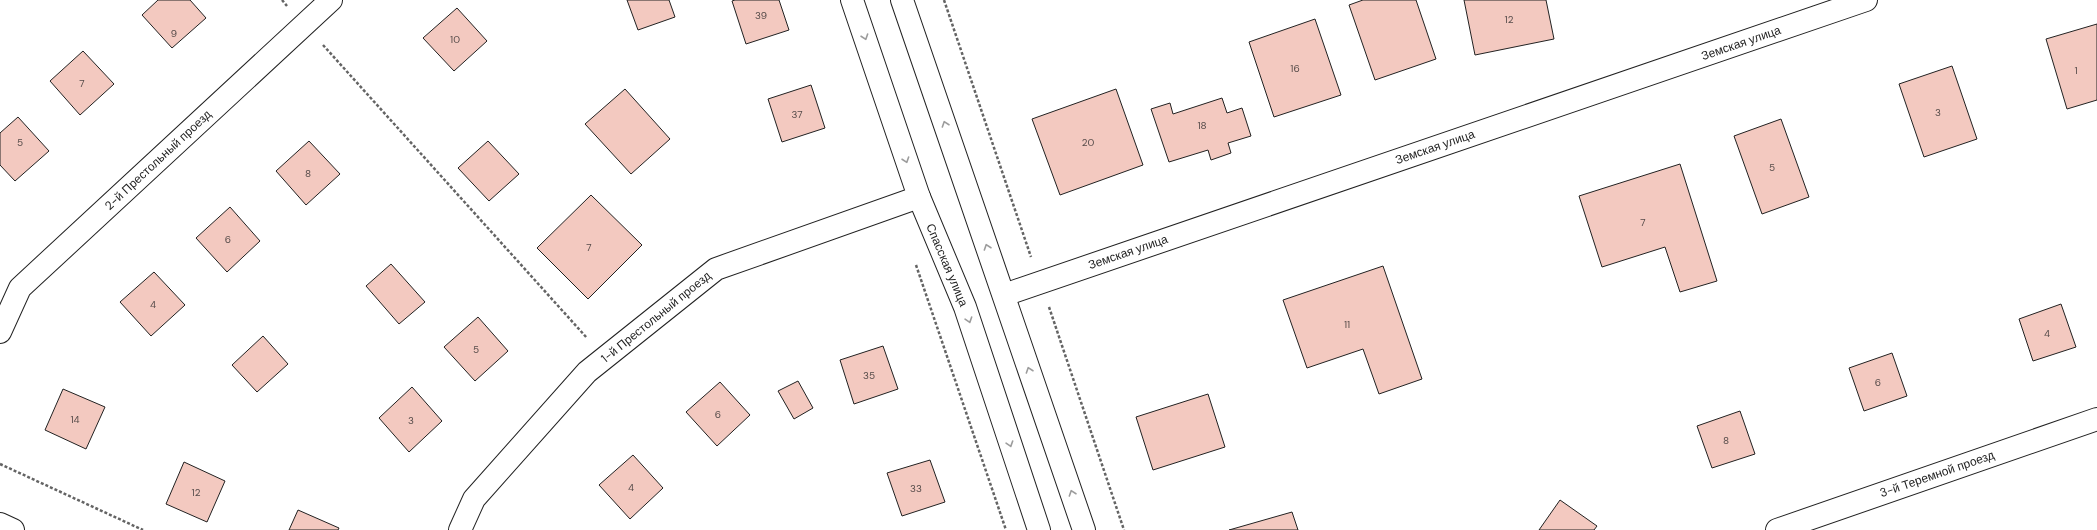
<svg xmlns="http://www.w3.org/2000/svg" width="2097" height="530" font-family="'DM Sans',sans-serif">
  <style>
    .building { fill: #f3c9c0; stroke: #222 }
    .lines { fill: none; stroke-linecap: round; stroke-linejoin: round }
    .minor-casing { stroke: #222; stroke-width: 24 }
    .path { stroke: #646464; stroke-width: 2.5; stroke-dasharray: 3 2; stroke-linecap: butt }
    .minor { stroke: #fff; stroke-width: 22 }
    .oneway { stroke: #9c9c9c }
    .labels { text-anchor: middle; stroke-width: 3; stroke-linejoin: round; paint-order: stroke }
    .number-label { font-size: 10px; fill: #564c4a }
    .street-label { font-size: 12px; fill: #222; stroke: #fff }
  </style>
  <rect width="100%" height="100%" fill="#fff"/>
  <g class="building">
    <polygon points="158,0 190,0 206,18 172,48 142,15"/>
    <polygon points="627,0 669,0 675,17 638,30"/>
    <polygon points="735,0 779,0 789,30 746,44 732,1"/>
    <polygon points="1363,0 1416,0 1436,59 1375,80 1349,5"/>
    <polygon points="1464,0 1546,0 1554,39 1475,55"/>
    <polygon points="457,8 487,41 454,71 423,38"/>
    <polygon points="1315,19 1341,95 1274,117 1249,42"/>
    <polygon points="2097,24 2097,100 2067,109 2046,39"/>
    <polygon points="83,51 114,84 80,115 50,81"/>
    <polygon points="1952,66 1977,139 1924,157 1899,84"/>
    <polygon points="811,85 825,128 782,142 768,99"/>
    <polygon points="625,89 670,139 631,174 585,124"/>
    <polygon points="1116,89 1143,165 1060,195 1032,119"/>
    <polygon points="1222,98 1227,113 1242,108 1251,136 1228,143 1231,153 1211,160 1208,150 1169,162 1151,109 1170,103 1173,114"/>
    <polygon points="18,117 49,151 15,181 0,165 0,133"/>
    <polygon points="1781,119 1809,197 1762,214 1734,136"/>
    <polygon points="309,141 340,174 306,205 276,171"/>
    <polygon points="488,141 519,174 489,201 458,168"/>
    <polygon points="1680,164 1717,281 1680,292 1665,247 1602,267 1579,196"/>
    <polygon points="591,195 642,245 588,299 537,248"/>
    <polygon points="230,207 260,241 227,272 196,238"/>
    <polygon points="391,264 425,302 399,324 366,286"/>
    <polygon points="1383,266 1422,379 1379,394 1363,349 1307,368 1283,300"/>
    <polygon points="154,272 185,305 151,336 120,302"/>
    <polygon points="2061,304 2076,347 2033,361 2019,319"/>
    <polygon points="478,317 508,351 475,381 444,347"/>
    <polygon points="263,336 288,364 257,392 232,365"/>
    <polygon points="883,346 898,389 854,404 840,360"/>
    <polygon points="1892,353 1907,396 1864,411 1849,368"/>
    <polygon points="798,381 813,408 794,419 778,391"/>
    <polygon points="720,382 750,415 717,446 686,412"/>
    <polygon points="412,387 442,421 409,452 379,418"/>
    <polygon points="63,389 105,407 86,449 45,430"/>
    <polygon points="1208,394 1225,447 1153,470 1136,417"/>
    <polygon points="1740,411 1755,454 1712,468 1697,426"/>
    <polygon points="633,455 663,488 630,519 599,485"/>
    <polygon points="930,460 945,502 902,516 887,473"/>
    <polygon points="184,462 225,481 207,522 166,504"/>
    <polygon points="1560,500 1597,526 1594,530 1539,530"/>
    <polygon points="298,510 339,528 338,530 289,530"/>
    <polygon points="1292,512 1298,530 1229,530"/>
  </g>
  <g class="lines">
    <defs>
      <g id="minor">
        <polyline points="852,0 919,197 965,307 1039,530"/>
        <polyline points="902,0 1084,530"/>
        <polyline points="1004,295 1866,0"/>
        <polyline points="0,332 20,288 331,0"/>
        <polyline points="0,524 13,530"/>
        <polyline points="460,530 474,499 587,372 716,269 919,197"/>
        <polyline points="1777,530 2097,419"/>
      </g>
    </defs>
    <use href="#minor" class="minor-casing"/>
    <g class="path">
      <polyline points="282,0 287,6"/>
      <polyline points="944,0 1031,257"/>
      <polyline points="323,45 587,338"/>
      <polyline points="916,265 1006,530"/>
      <polyline points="1049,307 1124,530"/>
      <polyline points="0,464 143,530"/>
    </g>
    <use href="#minor" class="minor"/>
  </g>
  <defs><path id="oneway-chevron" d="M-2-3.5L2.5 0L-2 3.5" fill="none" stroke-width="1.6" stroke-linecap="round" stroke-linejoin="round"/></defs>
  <g class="oneway">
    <use href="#oneway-chevron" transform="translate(865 37) rotate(71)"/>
    <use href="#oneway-chevron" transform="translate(945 124) rotate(-109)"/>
    <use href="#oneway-chevron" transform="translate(906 160) rotate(71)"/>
    <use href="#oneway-chevron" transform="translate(987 247) rotate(-109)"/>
    <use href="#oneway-chevron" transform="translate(969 320) rotate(72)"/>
    <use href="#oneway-chevron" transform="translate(1029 370) rotate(-109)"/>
    <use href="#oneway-chevron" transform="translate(1010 444) rotate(72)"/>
    <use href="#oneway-chevron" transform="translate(1072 493) rotate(-109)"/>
  </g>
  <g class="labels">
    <g class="number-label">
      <text x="761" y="19">39</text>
      <text x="1509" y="23">12</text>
      <text x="174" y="37">9</text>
      <text x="455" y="43">10</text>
      <text x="1295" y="72">16</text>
      <text x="2076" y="74">1</text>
      <text x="82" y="87">7</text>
      <text x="1938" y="116">3</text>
      <text x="797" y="118">37</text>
      <text x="1202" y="129">18</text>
      <text x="20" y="146">5</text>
      <text x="1088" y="146">20</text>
      <text x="1772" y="171">5</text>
      <text x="308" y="177">8</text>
      <text x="1643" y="226">7</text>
      <text x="228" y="243">6</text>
      <text x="589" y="251">7</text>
      <text x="153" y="308">4</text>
      <text x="1347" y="328">11</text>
      <text x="2047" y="337">4</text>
      <text x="476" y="353">5</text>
      <text x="869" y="379">35</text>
      <text x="1878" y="386">6</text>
      <text x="718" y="418">6</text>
      <text x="75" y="423">14</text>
      <text x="411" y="424">3</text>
      <text x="1726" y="444">8</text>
      <text x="631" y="491">4</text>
      <text x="916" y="492">33</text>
      <text x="196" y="496">12</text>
    </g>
    <g class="street-label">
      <text transform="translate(1741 43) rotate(-19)" y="4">Земская улица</text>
      <text transform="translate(1435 147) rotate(-19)" y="4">Земская улица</text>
      <text transform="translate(158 160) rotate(-43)" y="4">2-й Престольный проезд</text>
      <text transform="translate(1128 252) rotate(-19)" y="4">Земская улица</text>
      <text transform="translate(947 265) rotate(67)" y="4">Спасская улица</text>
      <text transform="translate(656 317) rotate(-39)" y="4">1-й Престольный проезд</text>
      <text transform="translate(1937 474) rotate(-19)" y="4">3-й Теремной проезд</text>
    </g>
  </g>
</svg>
